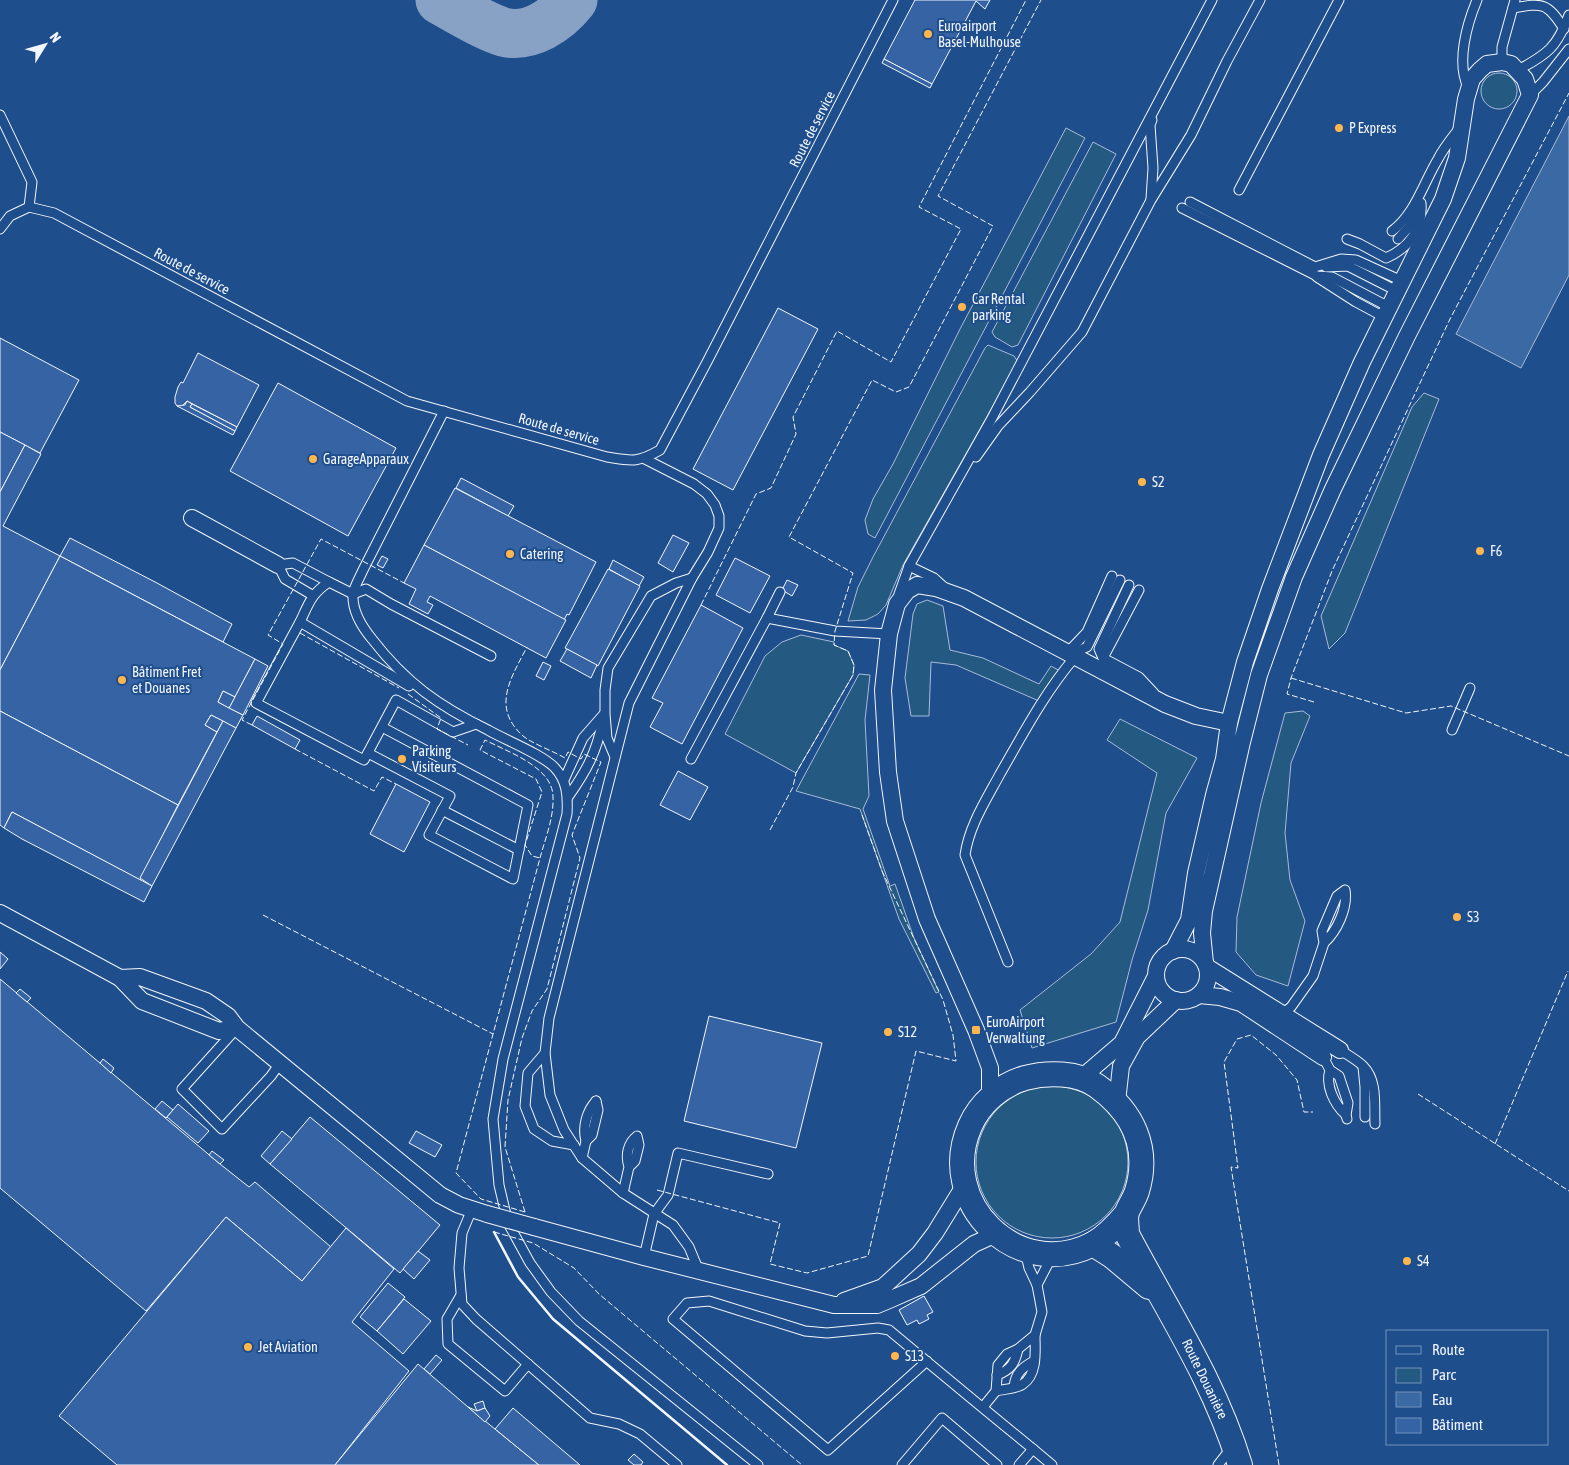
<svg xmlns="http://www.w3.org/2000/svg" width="1569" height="1465" font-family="'Asap Condensed',sans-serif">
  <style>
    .green { fill: #245a82; stroke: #a8bbd7 }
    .water { fill: #3b69a3; stroke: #a8bbd7 }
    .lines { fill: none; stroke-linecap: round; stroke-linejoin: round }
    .taxiway { stroke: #88a2c6; stroke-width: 49 }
    .building { fill: #3563a3; stroke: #f2f6ff }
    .service-casing { stroke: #f2f6ff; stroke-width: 11 }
    .minor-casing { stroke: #f2f6ff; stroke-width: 18 }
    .secondary-casing { stroke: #f2f6ff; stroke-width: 26 }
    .service { stroke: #1f4e8c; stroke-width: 9 }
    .minor { stroke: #1f4e8c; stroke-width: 16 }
    .secondary { stroke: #1f4e8c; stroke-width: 24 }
    .minor-bridge-casing { stroke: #f2f6ff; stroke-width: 18; stroke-linecap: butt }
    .minor-bridge { stroke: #1f4e8c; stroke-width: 16 }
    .fence { stroke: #f2f6ff; stroke-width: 1; stroke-dasharray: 6 2.5; stroke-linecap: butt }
    .wall { stroke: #f2f6ff; stroke-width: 2.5 }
    .poi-dot { fill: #ffb74d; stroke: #1f4e8c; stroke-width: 2 }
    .labels { text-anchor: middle; stroke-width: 4; stroke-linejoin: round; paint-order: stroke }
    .poi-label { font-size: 14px; fill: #f2f6ff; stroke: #1f4e8c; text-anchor: start }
    .street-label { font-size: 14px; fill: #f2f6ff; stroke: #1f4e8c }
  </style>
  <rect width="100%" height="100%" fill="#1f4e8c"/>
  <g class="green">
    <circle cx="1499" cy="91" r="18"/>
    <polygon points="1066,128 1085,138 875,538 868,534 865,520 873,499 893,464 960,329"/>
    <polygon points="1093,142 1116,154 1018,345 1012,347 995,337 992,332"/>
    <polygon points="988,345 1014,356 1018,362 903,565 886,605 878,614 866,620 848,621 858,587 873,557 985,348"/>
    <polygon points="1424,393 1439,399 1345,633 1329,649 1321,616 1412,407"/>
    <polygon points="927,600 943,606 950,650 983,658 1039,684 1051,666 1060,671 1039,701 956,665 931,662 929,716 911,716 905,678 913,614 917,604"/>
    <polygon points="801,635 834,642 834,645 848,651 854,665 853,675 796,773 725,734 765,656 782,642"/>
    <polygon points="859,674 870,675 865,720 869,796 863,809 890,886 895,884 914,938 939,992 936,993 899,919 860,809 796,791"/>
    <polygon points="1303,711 1310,716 1291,763 1285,833 1290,880 1305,921 1288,986 1256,975 1236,952 1237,917 1261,803 1285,713"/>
    <polygon points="1120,719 1197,758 1166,813 1148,910 1132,960 1116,1022 1032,1048 1020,1010 1091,954 1120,922 1157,773 1107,740"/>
    <circle cx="1052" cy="1162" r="76"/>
  </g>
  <polygon class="water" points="1569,116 1569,275 1521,368 1456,334"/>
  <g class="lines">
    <path class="taxiway" d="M440,0C460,11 481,25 503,32C530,39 557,20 573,0"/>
  </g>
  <g class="building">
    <polygon points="915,0 990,0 985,9 976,1 932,84 884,59"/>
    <polygon points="884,59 932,84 930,88 882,63"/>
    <polygon points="778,308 818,329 733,490 693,469"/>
    <polygon points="0,338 79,380 40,453 0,432"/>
    <polygon points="198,353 259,385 237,427 187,401 181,407 177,406 175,403 175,397 178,387 181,382 183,383"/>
    <polygon points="278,383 396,448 348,536 230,471"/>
    <polygon points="187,401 192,404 190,407 235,431 233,435 177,406 185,405"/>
    <polygon points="192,404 237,427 235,431 190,407"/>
    <polygon points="0,432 25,445 0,492"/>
    <polygon points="25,445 41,454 3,526 60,556 0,670 0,492"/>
    <polygon points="461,478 514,506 508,516 456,488"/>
    <polygon points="455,488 596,562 569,615 567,614 564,620 424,545"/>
    <polygon points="673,535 689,543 673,572 658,563"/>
    <polygon points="70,538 157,583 232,624 223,642 60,556"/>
    <polygon points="424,545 566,620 546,658 430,596 427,602 433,605 428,614 409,604 416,589 404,583"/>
    <polygon points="60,556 255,659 235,697 223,691 218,702 243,715 236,728 211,715 205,725 217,732 178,805 0,711 0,670"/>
    <polygon points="382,556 388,559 383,568 377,565"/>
    <polygon points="735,558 770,576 750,613 716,595"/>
    <polygon points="613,560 644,577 639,586 609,569"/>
    <polygon points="608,569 640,586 598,666 565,648"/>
    <polygon points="787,580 798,585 792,596 782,590"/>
    <polygon points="701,605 743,628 682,744 650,727 663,703 652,698"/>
    <polygon points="567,649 597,665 591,678 560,661"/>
    <polygon points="255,659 268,666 243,715 229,708"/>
    <polygon points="543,662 551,666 544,680 536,676"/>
    <polygon points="223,691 235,697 229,708 218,702"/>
    <polygon points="0,711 178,805 140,880 12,812 4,828 0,825"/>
    <polygon points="211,715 223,721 217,732 205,725"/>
    <polygon points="257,716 300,740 295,749 252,725"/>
    <polygon points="223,721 236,728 152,886 140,878"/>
    <polygon points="678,771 708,787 690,820 660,805"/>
    <polygon points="396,784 430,802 404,852 370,834"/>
    <polygon points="12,812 152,886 144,902 22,839 4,828"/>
    <polygon points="0,952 8,959 0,969"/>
    <polygon points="0,979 220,1164 249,1187 255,1182 331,1247 302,1281 226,1217 146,1311 0,1188"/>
    <polygon points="20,989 31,998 27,1002 16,993"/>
    <polygon points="709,1016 822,1043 796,1148 684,1121"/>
    <polygon points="103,1059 114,1068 111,1073 100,1063"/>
    <polygon points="162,1101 173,1110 166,1118 155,1109"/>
    <polygon points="178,1104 209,1131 198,1143 167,1117"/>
    <polygon points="310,1117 440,1225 400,1273 270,1164"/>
    <polygon points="282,1131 292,1139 270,1164 261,1156"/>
    <polygon points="416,1131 442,1145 435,1157 409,1143"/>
    <polygon points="212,1151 224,1160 220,1164 209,1155"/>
    <polygon points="226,1217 302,1281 346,1228 394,1269 352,1322 409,1371 335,1465 117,1465 59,1416"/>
    <polygon points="418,1251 430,1260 414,1279 403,1269"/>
    <polygon points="388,1283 405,1297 377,1331 360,1317"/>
    <polygon points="924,1296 933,1312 927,1315 929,1319 919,1324 917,1320 907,1325 899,1310"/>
    <polygon points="404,1299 431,1321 403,1354 377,1331"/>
    <polygon points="436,1355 442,1360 430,1374 424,1369"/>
    <polygon points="418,1364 468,1407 539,1465 335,1465"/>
    <polygon points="483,1401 485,1408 477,1411 474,1404"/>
    <polygon points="468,1407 477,1411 485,1408 490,1416 485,1422"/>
    <polygon points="513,1408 580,1465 539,1465 495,1429"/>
    <polygon points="634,1454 643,1462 641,1465 634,1465 628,1460"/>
  </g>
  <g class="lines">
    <defs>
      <g id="service">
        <path d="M1513,8C1543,3 1547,2 1564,29"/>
        <polyline points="1502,62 1502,47 1515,0"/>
        <path d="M1518,70C1548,54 1557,47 1569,15"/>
        <path d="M1468,87C1456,62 1467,24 1477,0"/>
        <polyline points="1530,95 1543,82 1569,49"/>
        <polyline points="0,115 32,182 29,207"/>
        <polyline points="1239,190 1339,0"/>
        <polyline points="1151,199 1153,168 1150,125 1152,120"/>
        <polyline points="1190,202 1315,267 1341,259 1356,260 1402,281"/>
        <polyline points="1182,208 1317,276 1332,277 1389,307"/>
        <path d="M0,229L10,216L29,207L54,213L407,401L607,457C632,461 637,463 660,450L708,360L893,0"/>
        <path d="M1392,231C1415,214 1423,184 1438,159C1443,149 1451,139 1458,130"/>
        <path d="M1347,239L1360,244L1386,258C1409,248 1423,229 1421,203"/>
        <polyline points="1398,239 1409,227 1419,207"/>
        <polyline points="1326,267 1348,266 1397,291"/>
        <polyline points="1317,277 1356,302 1384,317"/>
        <path d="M444,411L363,570C360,577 354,587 353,594C352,611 362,627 372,639C406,683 439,706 488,730C505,740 542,754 555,768C567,781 568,796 567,814L503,1059L493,1119L499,1185L508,1223L530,1263L551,1292L579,1321L758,1465"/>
        <polyline points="976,457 998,426 1030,392 1082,332 1151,200 1191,135 1227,61 1260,0"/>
        <polyline points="645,459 694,484 707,494 715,505 719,516 719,528 708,552 692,578 629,703 549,1018 545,1053 550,1095 564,1130 582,1158 623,1193 673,1225 689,1247 699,1271"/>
        <polyline points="909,566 934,578 945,588"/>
        <polyline points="1139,590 1103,658 1139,677 1154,693"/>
        <polyline points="899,594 909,566 991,420 1212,0"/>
        <polyline points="312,595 285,579 278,565 293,563 329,582"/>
        <polyline points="767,618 780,592"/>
        <polyline points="300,622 256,703 364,760 396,700 453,732 476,724"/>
        <polyline points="1067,653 1087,632 1112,576"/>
        <polyline points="1071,654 1087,647 1120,580"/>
        <polyline points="1103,658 1099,649 1129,585"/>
        <path d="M409,686L300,622C309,603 311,594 329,582L353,594L366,589L391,604L491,656"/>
        <polyline points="1452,730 1470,688"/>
        <polyline points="368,753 450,796 429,835 513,879 528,805 382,727"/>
        <polyline points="615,757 607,738 605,714 605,690 608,668 651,596 676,583 692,578"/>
        <polyline points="691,759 767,618 835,631 889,634"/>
        <polyline points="564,780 583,738 604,714"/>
        <path d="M568,797C587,770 596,753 603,721"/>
        <polyline points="442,810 519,850"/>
        <path d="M1008,962L965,855C969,826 986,800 1000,774C1023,734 1045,692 1075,657"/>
        <path d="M1283,1013L1291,1007L1313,976L1324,943L1322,931L1337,896L1345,890C1348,908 1337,931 1324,943"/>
        <polyline points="236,1029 182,1089 222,1129 271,1076 280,1063"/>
        <path d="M1340,1050C1348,1055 1357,1060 1363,1066C1378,1081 1374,1105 1375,1124"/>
        <polyline points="545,1053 528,1073 525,1106 534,1129 552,1141 574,1145"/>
        <polyline points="1323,1057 1330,1070 1339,1076 1348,1103 1346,1115 1347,1119"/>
        <polyline points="1363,1067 1365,1087 1365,1117"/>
        <path d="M1330,1070C1325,1085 1334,1104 1346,1115"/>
        <path d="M586,1141C582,1127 587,1111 596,1101"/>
        <polyline points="582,1158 586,1141 592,1135 598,1110 596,1101"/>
        <path d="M623,1193L629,1167L635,1161L639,1145L637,1136C628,1143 625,1155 629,1167"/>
        <polyline points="472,1209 462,1233 459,1268 462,1304 476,1319 590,1418 619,1424 640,1434 677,1465"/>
        <polyline points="1025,1251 1029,1268 1037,1285 1052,1256"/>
        <polyline points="644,1257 654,1214 668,1195 678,1153 768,1174"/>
        <polyline points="461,1295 447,1319 448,1344 505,1391 528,1364"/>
        <polyline points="1035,1335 1042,1312 1037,1285"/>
        <path d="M927,1361L828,1450L673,1319L687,1303L709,1301L805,1331L827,1333L878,1328L889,1330C937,1370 985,1410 1033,1449L1019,1465"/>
        <path d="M997,1375C1011,1370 1015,1363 1018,1349"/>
        <path d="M1014,1387C1015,1373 1023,1367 1034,1361"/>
        <path d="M983,1407L996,1391L998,1365L1007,1354L1018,1349L1035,1335C1035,1350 1038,1374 1023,1384C1017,1389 1003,1389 996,1391"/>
        <polyline points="1033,1449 1052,1465"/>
        <polyline points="902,1465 942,1418 997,1465"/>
        <polyline points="1218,1465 1232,1447"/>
      </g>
      <g id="minor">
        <polyline points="192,518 278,565"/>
        <polyline points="0,913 120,978"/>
        <circle cx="1182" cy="975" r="26"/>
        <polyline points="1173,951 1189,920 1196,873 1214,795 1224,759 1229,723 1245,662 1270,589 1321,455 1362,362 1443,199 1457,158 1466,99 1472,79 1480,70 1487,64 1502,62 1511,64 1525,79 1530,95 1407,336 1333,489 1294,577 1259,675 1242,742 1204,911 1202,933 1205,963"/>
        <polyline points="1207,967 1340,1050"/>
        <polyline points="1199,995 1220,997 1241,1003 1323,1057"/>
        <polyline points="237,1028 219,1031 142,1001 120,978 140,977 206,1001 228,1016 237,1028 440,1195 459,1205 487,1214"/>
        <polyline points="1080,1079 1122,1043 1156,976"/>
        <polyline points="990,1097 990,1068 976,1030 927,919 895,821 888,772 883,690 889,634 897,604 907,591 917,585 936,588 964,598 1165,704 1196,716 1229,723"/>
        <polyline points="1117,1102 1121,1066 1137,1037 1176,1000"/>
        <polyline points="534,1227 644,1257 834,1305 877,1305 889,1300 921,1286 974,1244 996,1234"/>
        <polyline points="844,1301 883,1287 919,1254 935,1233 964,1186"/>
      </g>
      <g id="secondary">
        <path d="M1127,1213C1117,1225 1107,1236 1093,1244C1018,1283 936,1203 970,1126C980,1103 1001,1085 1025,1078C1047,1072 1078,1072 1097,1086C1133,1112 1150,1148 1137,1191C1135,1198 1130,1205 1127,1212C1125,1218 1127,1227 1127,1234C1168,1312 1214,1380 1240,1465"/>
        <polyline points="1093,1244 1112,1256 1149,1287"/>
      </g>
    </defs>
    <use href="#service" class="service-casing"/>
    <use href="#minor" class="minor-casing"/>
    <use href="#secondary" class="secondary-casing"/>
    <use href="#service" class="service"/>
    <use href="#minor" class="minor"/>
    <use href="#secondary" class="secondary"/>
    <defs>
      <polyline id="minor-bridge" points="487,1214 534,1227"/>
    </defs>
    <use href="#minor-bridge" class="minor-bridge-casing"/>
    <use href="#minor-bridge" class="minor-bridge"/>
    <g class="fence">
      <polyline points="701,605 756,494 771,488 796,434 793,417 837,331 891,362 961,229 919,207 1026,0"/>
      <polyline points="300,633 399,688"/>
      <polyline points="1291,678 1406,713 1451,706 1569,756"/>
      <polyline points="408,694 441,718 437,729 468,745"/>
      <polyline points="1314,702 1287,694 1291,678 1332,571 1450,319 1569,93"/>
      <polyline points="252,725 242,720 283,644 268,635 321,539 404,583"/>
      <polyline points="295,749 374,791 382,777 396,784"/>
      <polyline points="770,830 793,787 796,773 853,675 854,665 848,651 834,645 835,631 853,573 789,537 872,380 896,392 909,387 993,226 938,196 1041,0"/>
      <polyline points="263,915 493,1034"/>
      <polyline points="1418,1094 1569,1191"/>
      <polyline points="1495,1144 1568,971"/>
      <polyline points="657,1190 780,1223 770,1264 807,1273 868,1256 916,1051 956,1061 953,1035 943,1000 882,871 862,815"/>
      <path d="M525,1212L481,1199L456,1173L540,858C545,839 554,818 553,797C553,767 508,752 485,740L480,750L536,779L542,792L525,845L532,856L540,858"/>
      <path d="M525,1212L505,1147L508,1100L522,1038L532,1011L547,989L580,858L572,835L601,762L584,754L581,759L568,752L565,758C553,751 533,744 523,736C491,707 511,678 527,647"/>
      <polyline points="494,1232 533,1243 574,1268 599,1294 802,1465"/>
      <polyline points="1279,1465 1231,1167 1238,1168 1224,1062 1237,1039 1251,1035 1276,1055 1297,1080 1304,1112 1313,1112"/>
    </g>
    <polyline class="wall" points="494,1232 518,1277 553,1319 727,1465"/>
  </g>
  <g class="poi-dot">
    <circle cx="928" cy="34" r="5"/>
    <circle cx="1339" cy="128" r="5"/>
    <circle cx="962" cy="307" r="5"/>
    <circle cx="313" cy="459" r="5"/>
    <circle cx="1142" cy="482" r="5"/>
    <circle cx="1480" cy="551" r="5"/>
    <circle cx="510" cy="554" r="5"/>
    <circle cx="122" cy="680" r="5"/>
    <circle cx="402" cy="759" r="5"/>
    <circle cx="1457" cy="917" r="5"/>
    <rect x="971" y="1025" width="10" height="10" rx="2.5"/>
    <circle cx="888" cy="1032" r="5"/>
    <circle cx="1407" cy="1261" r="5"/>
    <circle cx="248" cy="1347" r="5"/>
    <circle cx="895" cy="1356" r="5"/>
  </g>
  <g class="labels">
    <g class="poi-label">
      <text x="938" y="31">Euroairport<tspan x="938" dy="16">Basel-Mulhouse</tspan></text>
      <text x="1349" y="133">P Express</text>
      <text x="972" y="304">Car Rental<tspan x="972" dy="16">parking</tspan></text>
      <text x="323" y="464">GarageApparaux</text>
      <text x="1152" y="487">S2</text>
      <text x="1490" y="556">F6</text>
      <text x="520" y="559">Catering</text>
      <text x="132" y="677">Bâtiment Fret<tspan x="132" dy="16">et Douanes</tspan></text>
      <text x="412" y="756">Parking<tspan x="412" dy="16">Visiteurs</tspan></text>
      <text x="1467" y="922">S3</text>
      <text x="986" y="1027">EuroAirport<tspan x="986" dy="16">Verwaltung</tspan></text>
      <text x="898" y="1037">S12</text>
      <text x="1417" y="1266">S4</text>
      <text x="258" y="1352">Jet Aviation</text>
      <text x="905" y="1361">S13</text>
    </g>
    <g class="street-label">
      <text transform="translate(812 129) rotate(-63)" y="5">Route de service</text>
      <text transform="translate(192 271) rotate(28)" y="5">Route de service</text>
      <text transform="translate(559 429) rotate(16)" y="5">Route de service</text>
      <text transform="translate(1205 1379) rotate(64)" y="5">Route Douanière</text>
    </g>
  </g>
  <rect x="1386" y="1330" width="162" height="115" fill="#1f4e8c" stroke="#7391ba"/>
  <rect x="1396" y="1346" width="25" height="8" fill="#1f4e8c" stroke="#7391ba"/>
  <text x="1432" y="1355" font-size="15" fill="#f2f6ff">Route</text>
  <rect x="1396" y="1368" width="25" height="15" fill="#245a82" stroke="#7391ba"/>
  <text x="1432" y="1380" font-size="15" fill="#f2f6ff">Parc</text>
  <rect x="1396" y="1392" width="25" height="15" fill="#3b69a3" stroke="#7391ba"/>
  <text x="1432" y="1405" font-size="15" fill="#f2f6ff">Eau</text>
  <rect x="1396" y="1418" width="25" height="15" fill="#3563a3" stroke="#7391ba"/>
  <text x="1432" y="1430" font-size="15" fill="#f2f6ff">Bâtiment</text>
  <g transform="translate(45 45) rotate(53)" stroke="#1f4e8c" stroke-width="4" paint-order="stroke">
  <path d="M0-4L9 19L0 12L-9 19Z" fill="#f2f6ff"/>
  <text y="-8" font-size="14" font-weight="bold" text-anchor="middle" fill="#f2f6ff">N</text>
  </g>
</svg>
